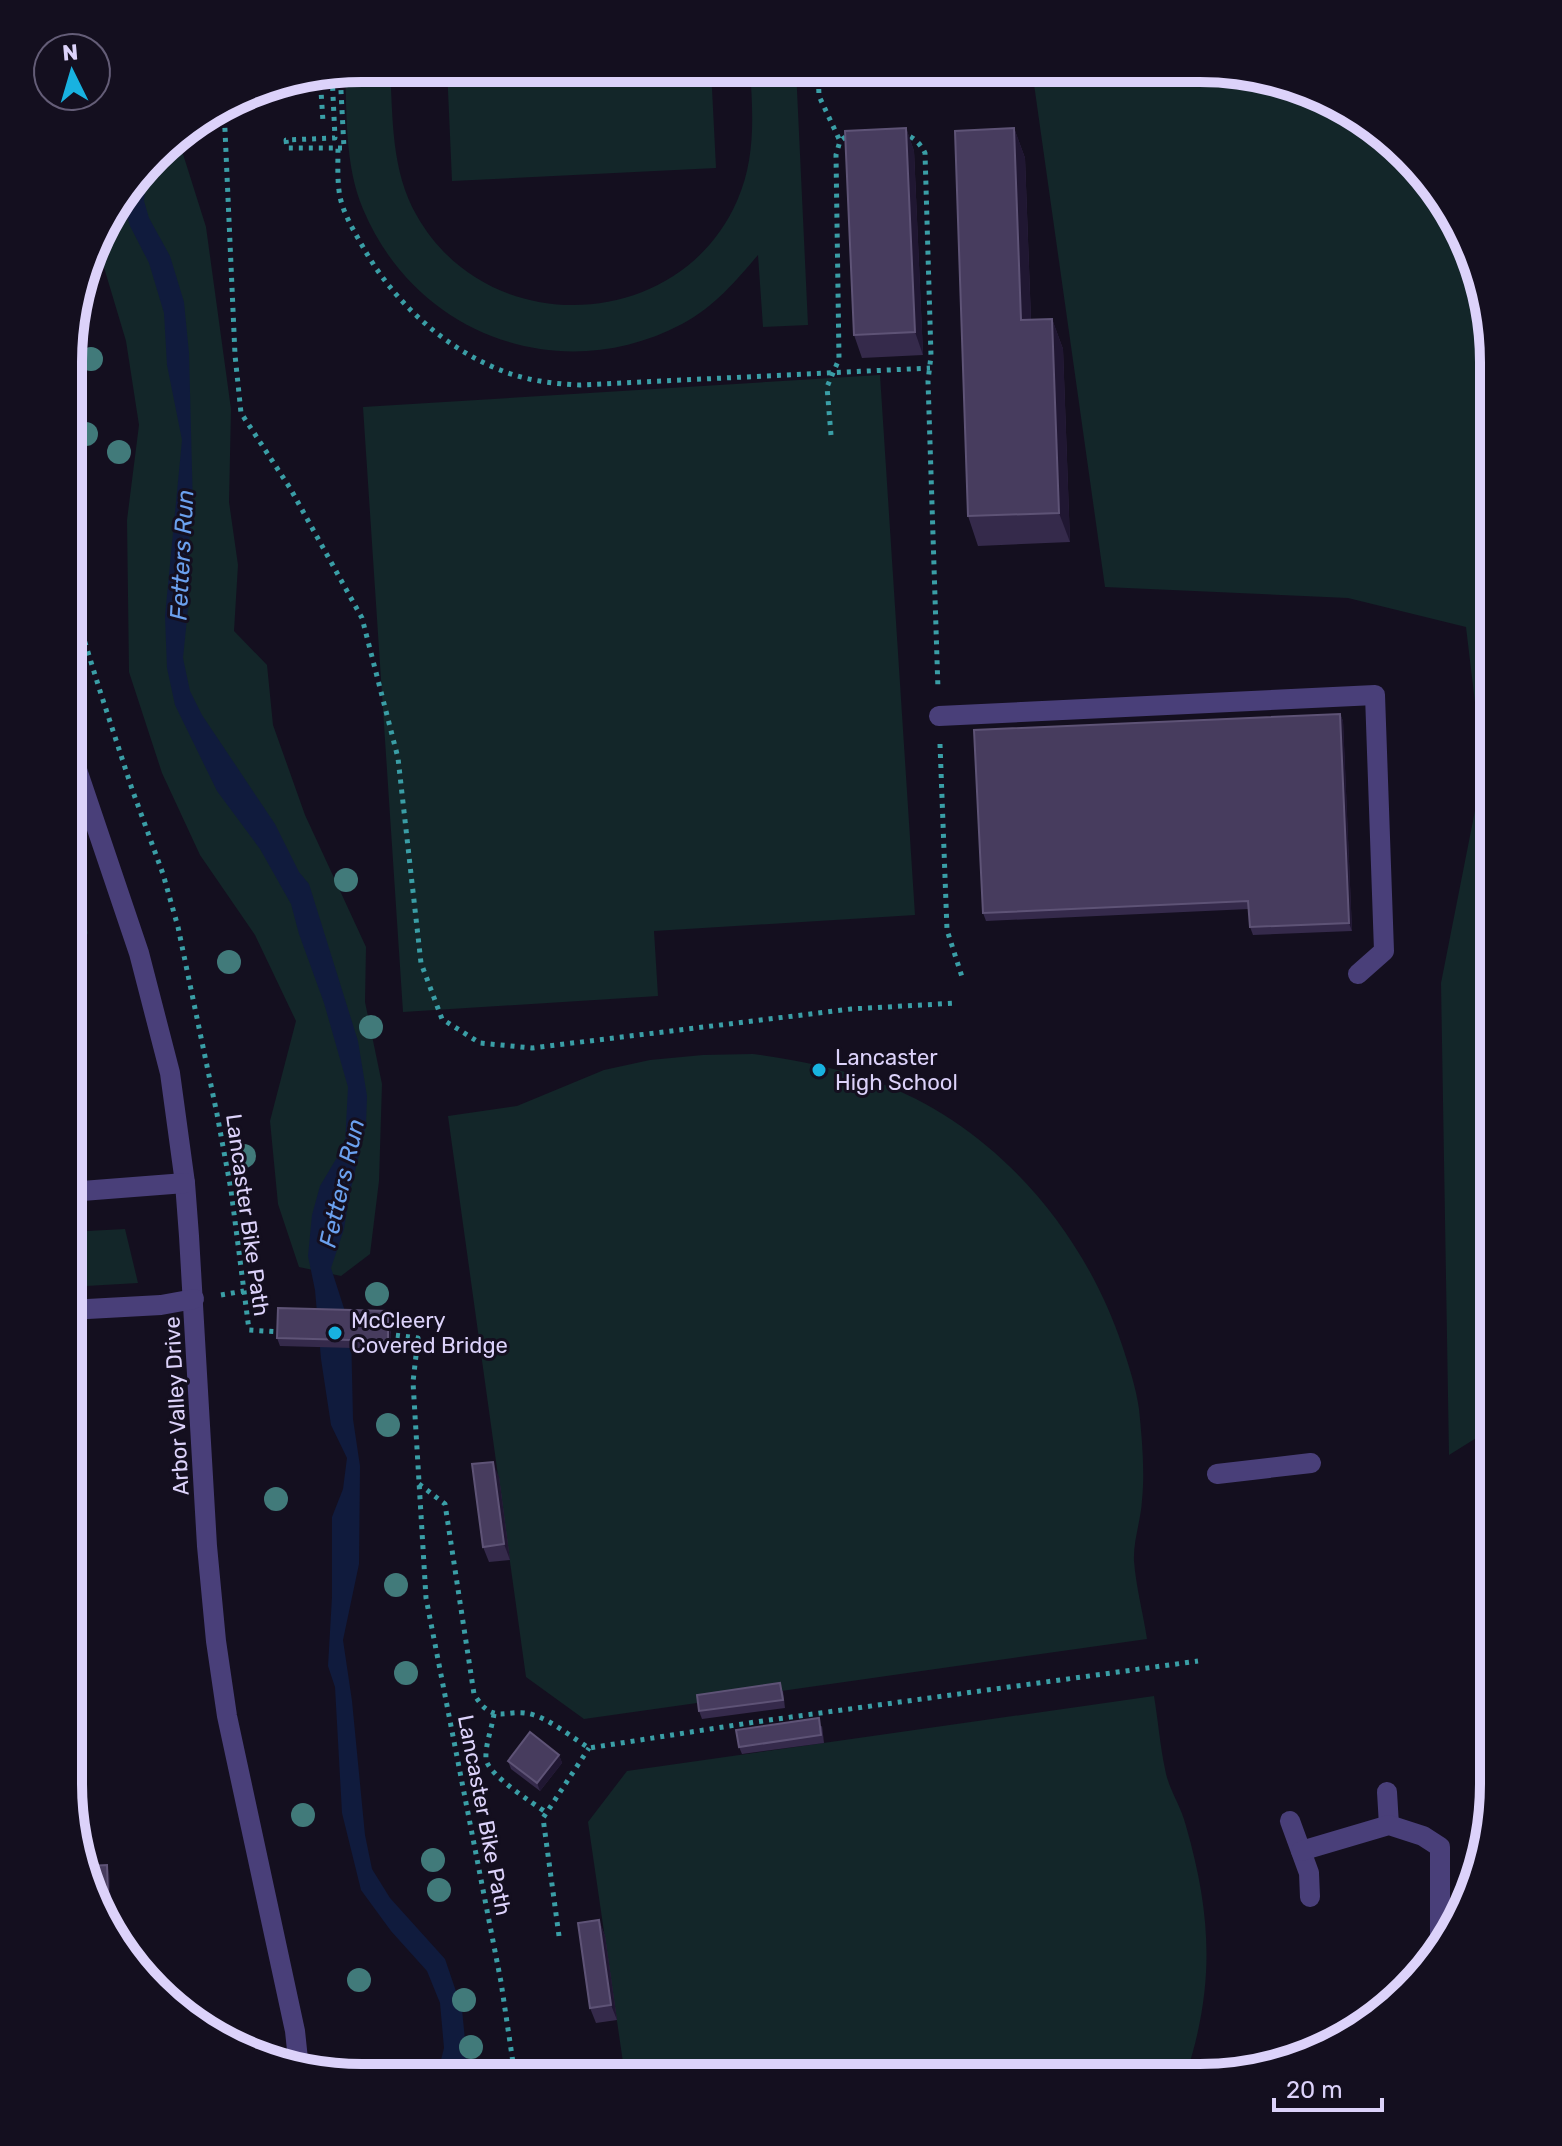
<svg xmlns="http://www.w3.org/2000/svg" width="1562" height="2146" font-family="Rubik,sans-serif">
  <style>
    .green { fill: #132629 }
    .water { fill: #101b3d }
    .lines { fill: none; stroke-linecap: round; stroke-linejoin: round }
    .path { stroke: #3a9ea6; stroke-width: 5; stroke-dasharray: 4 6; stroke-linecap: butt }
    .minor { stroke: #493f79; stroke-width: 20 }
    .tree { fill: #417a7a }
    .wall { fill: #352a4b }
    .shaded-wall { fill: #201732 }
    .building { fill: #473c5e; stroke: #5e5376; stroke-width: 2 }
    .poi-dot { fill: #18b2e0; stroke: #140f1f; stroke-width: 3 }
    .labels { text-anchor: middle; stroke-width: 6; stroke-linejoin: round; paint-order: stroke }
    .poi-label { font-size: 22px; fill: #dcd2fa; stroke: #140f1f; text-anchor: start }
    .street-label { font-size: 22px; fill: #dcd2fa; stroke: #140f1f }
    .water-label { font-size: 24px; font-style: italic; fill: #6ba1ef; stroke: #140f1f }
    .rim { fill: none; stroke: #dcd2fa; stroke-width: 10 }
  </style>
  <rect width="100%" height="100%" fill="#140f1f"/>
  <g class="green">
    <path d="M362,68H390C393,119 391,171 417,216C488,341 679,333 737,201C756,158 753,114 750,69H796L808,325L763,327L758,255C736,281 714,307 682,324C561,388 416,336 363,209C345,166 347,117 345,71Z"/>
    <polygon points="447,68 711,69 716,168 452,181"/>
    <polygon points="1032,70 1239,71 1379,128 1464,232 1494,361 1494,1427 1449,1455 1441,983 1483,770 1466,627 1348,598 1105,587"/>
    <polygon points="177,135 206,227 231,409 229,502 238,565 234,631 267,665 273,725 305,815 366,947 365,1002 382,1084 379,1181 370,1254 341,1276 299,1267 278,1204 270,1121 296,1021 255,935 200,855 162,773 129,672 127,520 139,425 126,341 97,244 107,215 168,141"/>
    <polygon points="880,375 915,915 654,931 658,996 403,1012 363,407"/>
    <polygon points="70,867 88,933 69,966"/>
    <path d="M753,1054C795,1060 837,1068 877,1082C994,1125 1083,1229 1122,1345C1129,1366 1136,1388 1139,1409C1142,1439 1145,1471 1142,1500C1141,1520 1133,1541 1134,1561C1136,1587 1143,1613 1147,1639L584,1719L526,1677L448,1116L517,1106L604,1070L650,1060L703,1055Z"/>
    <polygon points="125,1229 138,1283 69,1287 69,1232"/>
    <path d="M1154,1696C1158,1720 1160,1745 1165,1769C1168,1788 1181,1806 1186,1826C1212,1917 1215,1987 1185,2078L625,2076L588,1822L627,1771Z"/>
  </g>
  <polygon class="water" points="148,165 144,201 149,218 170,256 184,302 189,353 193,509 189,542 189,599 183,658 190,691 202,715 275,824 299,872 309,884 358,1041 367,1096 366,1125 350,1192 344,1229 331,1268 351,1330 353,1419 360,1466 359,1564 343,1640 352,1701 365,1835 372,1869 390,1898 445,1959 462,2009 467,2061 466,2076 437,2076 444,2048 440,2003 427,1971 391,1931 361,1890 342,1813 335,1687 328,1666 332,1597 332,1517 343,1489 347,1458 331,1425 321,1359 315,1290 308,1256 312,1215 320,1186 345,1144 348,1087 324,1003 299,934 291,904 260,849 217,791 175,705 167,668 165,616 182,440 167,365 164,313 149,263 130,226 123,203"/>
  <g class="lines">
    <g class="path">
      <polyline points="818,69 819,96 840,141"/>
      <path d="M325,74H332L335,138L286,140L287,148H338C338,164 337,181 340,197C344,215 354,231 363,247C394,303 447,351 508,373C531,381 555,384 580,385L930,368"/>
      <polyline points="320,75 323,122"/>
      <polyline points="224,108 235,355 241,413 290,488 362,618 398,758 421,963 442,1019 480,1043 532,1048 851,1009 957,1003"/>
      <path d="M901,133C913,136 920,143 925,153L931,356L928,381L938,690"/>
      <polyline points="338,148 344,148 340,72"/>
      <polyline points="831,435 827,387 839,359 836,155 840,141 848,135"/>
      <polyline points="70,594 100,691 132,789 163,874 178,927 217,1114 231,1190 249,1330 280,1332"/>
      <polyline points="940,744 947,930 962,977"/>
      <polyline points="221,1295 244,1291"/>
      <polyline points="386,1334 418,1338 413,1382 426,1598 501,1982 515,2076"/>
      <path d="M419,1484L445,1504L474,1694C494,1728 507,1706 534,1715C552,1721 573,1738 589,1748L755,1722L1198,1661"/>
      <path d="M494,1714C492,1728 485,1745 486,1759C488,1775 533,1803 547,1813"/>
      <polyline points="559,1936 543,1818 589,1748"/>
    </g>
    <g class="minor">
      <polyline points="939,716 1375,695 1384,951 1358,974"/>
      <polyline points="70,749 139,953 170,1073 185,1183 189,1236 207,1546 216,1641 227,1716 295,2031 299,2069"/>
      <polyline points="69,1192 185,1183"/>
      <polyline points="69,1310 161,1305 194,1299"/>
      <polyline points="1217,1474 1311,1463"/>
      <polyline points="1387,1792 1389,1825"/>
      <polyline points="1290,1821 1309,1873 1310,1897"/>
      <polyline points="1301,1851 1389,1825 1423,1836 1440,1847 1440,1953"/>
    </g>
  </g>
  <g class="tree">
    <circle cx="91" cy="359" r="12"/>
    <circle cx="86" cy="434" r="12"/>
    <circle cx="119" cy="452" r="12"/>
    <circle cx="346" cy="880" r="12"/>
    <circle cx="229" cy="962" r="12"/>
    <circle cx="371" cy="1027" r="12"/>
    <circle cx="244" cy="1156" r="12"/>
    <circle cx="377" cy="1294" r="12"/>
    <circle cx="388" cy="1425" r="12"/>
    <circle cx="276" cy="1499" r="12"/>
    <circle cx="396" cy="1585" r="12"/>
    <circle cx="406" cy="1673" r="12"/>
    <circle cx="303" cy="1815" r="12"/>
    <circle cx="433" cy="1860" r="12"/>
    <circle cx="439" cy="1890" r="12"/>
    <circle cx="359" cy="1980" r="12"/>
    <circle cx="464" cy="2000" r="12"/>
    <circle cx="471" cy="2047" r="12"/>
  </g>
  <g class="wall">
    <polygon points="906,128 914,151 923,355 862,358 854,335"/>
    <polygon points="1014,128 1025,158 1031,320 1052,319 1063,349 1070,542 978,546 968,516"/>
    <polygon points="1340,714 1343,721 1352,931 1253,935 1250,927 1249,909 986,921 983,913"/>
    <polygon points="388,1311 391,1319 390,1349 280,1346 277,1338"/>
    <polygon points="499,1477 510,1560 489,1562 483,1547"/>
    <polygon points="783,1691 785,1708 702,1719 699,1711"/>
    <polygon points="822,1726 824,1743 742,1754 739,1747"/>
    <polygon points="559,1755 562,1763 540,1791 511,1769 508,1761"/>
    <polygon points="109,1872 112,1928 110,1929 98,1914"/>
    <polygon points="599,1920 605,1936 617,2020 596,2023 590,2008"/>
  </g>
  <g class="shaded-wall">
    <polygon points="906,128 914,151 923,355 915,332"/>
    <polygon points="1014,128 1025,158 1032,350 1021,320"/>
    <polygon points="1052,319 1063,349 1070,542 1059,513"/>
    <polygon points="1340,714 1343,721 1352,931 1349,923"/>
    <polygon points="388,1311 391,1319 390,1349 388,1341"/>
    <polygon points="493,1462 499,1477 510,1560 504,1544"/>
    <polygon points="559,1755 562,1763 540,1791 537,1783"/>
    <polygon points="107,1865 109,1872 112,1928 109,1921"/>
    <polygon points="599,1920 605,1936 617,2020 611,2005"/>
  </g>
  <g class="building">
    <polygon points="906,128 915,332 854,335 845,131"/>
    <polygon points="1014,128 1021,320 1052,319 1059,513 968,516 955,131"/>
    <polygon points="1340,714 1349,923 1250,927 1248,901 983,913 974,730"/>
    <polygon points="278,1308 388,1311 388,1341 277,1338"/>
    <polygon points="493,1462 504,1544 483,1547 472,1464"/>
    <polygon points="780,1683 783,1700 699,1711 697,1695"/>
    <polygon points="819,1718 821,1735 739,1747 736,1730"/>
    <polygon points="530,1732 559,1755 537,1783 508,1761"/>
    <polygon points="107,1865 109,1921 104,1921 98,1914 87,1866"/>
    <polygon points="599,1920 611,2005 590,2008 578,1923"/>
  </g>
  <g class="poi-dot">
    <circle cx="819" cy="1070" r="8"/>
    <circle cx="335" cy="1333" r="8"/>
  </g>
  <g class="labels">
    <g class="poi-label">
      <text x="835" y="1065">Lancaster<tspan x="835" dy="25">High School</tspan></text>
      <text x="351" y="1328">McCleery<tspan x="351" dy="25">Covered Bridge</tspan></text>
    </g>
    <g class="street-label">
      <text transform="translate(248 1215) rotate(82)" y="8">Lancaster Bike Path</text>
      <text transform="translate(176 1406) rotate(-93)" y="8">Arbor Valley Drive</text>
      <text transform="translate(485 1815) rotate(79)" y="8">Lancaster Bike Path</text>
    </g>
    <g class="water-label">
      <text transform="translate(182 555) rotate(-87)" y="8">Fetters Run</text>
      <text transform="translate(342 1183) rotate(-77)" y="8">Fetters Run</text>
    </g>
  </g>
  <path d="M0 0H1562V2146H0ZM362 82H1200A280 280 0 0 1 1480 362V1784A280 280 0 0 1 1200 2064H362A280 280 0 0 1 82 1784V362A280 280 0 0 1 362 82Z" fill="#140f1f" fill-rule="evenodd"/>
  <path class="rim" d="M362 82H1200A280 280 0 0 1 1480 362V1784A280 280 0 0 1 1200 2064H362A280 280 0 0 1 82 1784V362A280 280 0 0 1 362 82Z"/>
  <g transform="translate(72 72) rotate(355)"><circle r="38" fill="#140f1f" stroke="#645d77" stroke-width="2"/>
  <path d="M0-6L14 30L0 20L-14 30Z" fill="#18b2e0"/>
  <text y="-12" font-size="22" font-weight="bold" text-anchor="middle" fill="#dcd2fa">N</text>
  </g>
  <path d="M1274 2098v12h108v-12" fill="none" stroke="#dcd2fa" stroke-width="4"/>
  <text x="1286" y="2098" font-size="24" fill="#dcd2fa" stroke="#140f1f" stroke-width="6" paint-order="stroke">20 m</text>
</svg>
